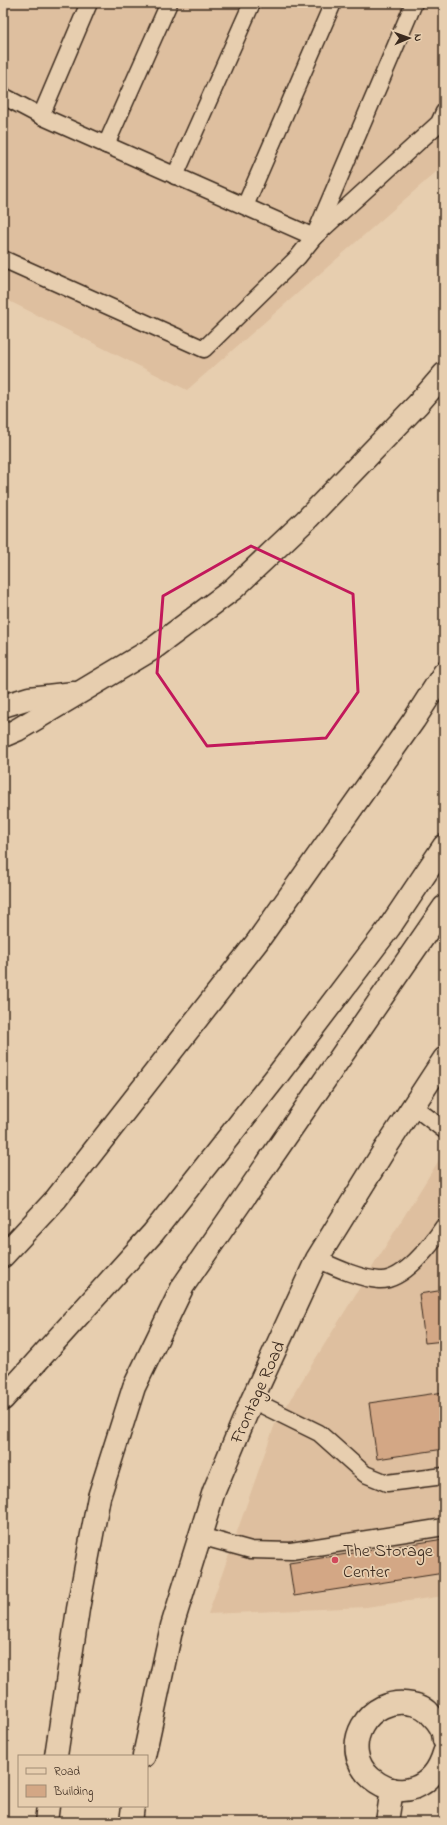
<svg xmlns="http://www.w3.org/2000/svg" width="447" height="1825" font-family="'Indie Flower',sans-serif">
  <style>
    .built { fill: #debf9f }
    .building { fill: #d3a785; stroke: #3b2a1e }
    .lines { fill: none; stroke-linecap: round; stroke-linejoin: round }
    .service-casing { stroke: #3b2a1e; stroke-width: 19 }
    .minor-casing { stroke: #3b2a1e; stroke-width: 25 }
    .tertiary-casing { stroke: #3b2a1e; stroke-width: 25 }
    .motorway-casing { stroke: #3b2a1e; stroke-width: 25 }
    .service { stroke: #e7ceaf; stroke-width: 16 }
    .minor { stroke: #e7ceaf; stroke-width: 22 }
    .tertiary { stroke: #e7ceaf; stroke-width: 22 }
    .motorway { stroke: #e7ceaf; stroke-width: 22 }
    .marked { fill: none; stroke: #c2185b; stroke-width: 3; stroke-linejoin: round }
    .poi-dot { fill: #d1495b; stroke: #e7ceaf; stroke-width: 1.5 }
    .labels { text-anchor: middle; stroke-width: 3.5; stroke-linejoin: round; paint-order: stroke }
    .street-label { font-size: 18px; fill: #3b2a1e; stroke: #e7ceaf }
    .poi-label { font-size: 18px; fill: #3b2a1e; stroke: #e7ceaf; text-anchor: start }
  </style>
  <rect width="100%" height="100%" fill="#e7ceaf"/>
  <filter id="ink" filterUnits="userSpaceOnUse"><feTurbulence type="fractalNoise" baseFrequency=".025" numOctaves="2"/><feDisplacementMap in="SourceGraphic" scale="8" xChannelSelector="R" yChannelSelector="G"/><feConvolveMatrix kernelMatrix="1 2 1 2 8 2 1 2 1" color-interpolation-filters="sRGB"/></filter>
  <g filter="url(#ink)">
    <g class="built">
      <polygon points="3,3 444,3 444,165 187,390 3,298"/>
      <polygon points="444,1152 444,1596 366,1607 208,1614 275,1424"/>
    </g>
    <g class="building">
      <polygon points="444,1290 444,1341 425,1343 419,1294"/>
      <polygon points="444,1392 444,1449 377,1459 369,1403"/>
      <polygon points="444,1539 444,1573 294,1596 289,1563"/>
    </g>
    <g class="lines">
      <defs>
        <g id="service">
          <polyline points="3,96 41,116 314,237 439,123 444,112"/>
          <polyline points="41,116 89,3"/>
          <polyline points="106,145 169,3"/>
          <polyline points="175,176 252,3"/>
          <polyline points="245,206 333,3"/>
          <polyline points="3,259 204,349 298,257 314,237 414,3"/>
          <polyline points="413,1106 444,1130"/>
          <path d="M317,1259C337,1268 358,1278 379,1280C403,1282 432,1244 444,1226"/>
          <polyline points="252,1400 319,1433 365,1474 387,1483 444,1476"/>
          <polyline points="200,1536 251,1550 291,1551 444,1527"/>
        </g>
        <g id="minor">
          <path d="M444,1740C444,1731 438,1722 432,1716C427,1709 419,1705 412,1704C368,1694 337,1748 371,1778C401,1803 434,1787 444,1753"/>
          <polyline points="387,1822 392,1789"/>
        </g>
        <g id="tertiary">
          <polyline points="144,1756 172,1626 214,1491 252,1400 317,1259 385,1149 444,1059"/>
          <polyline points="131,1822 133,1806"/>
        </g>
        <g id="motorway">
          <polyline points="3,706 29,698 74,693"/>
          <polyline points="3,736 17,730 154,648 233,589 306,520 418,404 444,374"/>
          <polyline points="3,1256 56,1199 257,942 414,720 444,673"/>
          <polyline points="3,1399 153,1233 276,1077 389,928 444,846"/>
          <polyline points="56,1756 78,1609 99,1497 134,1387 183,1286 444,907"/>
          <polyline points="46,1822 48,1806"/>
        </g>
      </defs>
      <use href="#service" class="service-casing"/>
      <use href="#minor" class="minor-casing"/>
      <use href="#tertiary" class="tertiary-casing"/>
      <use href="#motorway" class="motorway-casing"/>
      <use href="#service" class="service"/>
      <use href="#minor" class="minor"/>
      <use href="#tertiary" class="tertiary"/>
      <use href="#motorway" class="motorway"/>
    </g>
  </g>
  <path class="marked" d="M251,546L353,594L358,692L326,738L207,746L157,673L163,596Z"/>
  <circle class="poi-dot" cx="335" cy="1560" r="4"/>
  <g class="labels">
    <g class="street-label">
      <text transform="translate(257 1392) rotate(-66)" y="6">Frontage Road</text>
    </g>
    <g class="poi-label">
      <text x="343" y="1556">The Storage<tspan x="343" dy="21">Center</tspan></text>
    </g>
  </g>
  <rect width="447" height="1825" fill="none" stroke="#e7ceaf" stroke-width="16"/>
  <rect x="8" y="8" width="431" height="1809" fill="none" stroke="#3b2a1e" stroke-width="1.5" filter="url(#ink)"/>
  <rect x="18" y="1755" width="130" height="52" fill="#e7ceaf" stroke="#a28c75"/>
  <rect x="26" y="1768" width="20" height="6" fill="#e7ceaf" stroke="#a28c75"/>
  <text x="54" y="1775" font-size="12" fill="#3b2a1e">Road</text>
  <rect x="26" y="1785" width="20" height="12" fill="#d3a785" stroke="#a28c75"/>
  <text x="54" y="1795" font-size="12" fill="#3b2a1e">Building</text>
  <g transform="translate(409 38) rotate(88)" stroke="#e7ceaf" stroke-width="3" paint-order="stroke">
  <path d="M0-3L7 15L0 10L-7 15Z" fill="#3b2a1e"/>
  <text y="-6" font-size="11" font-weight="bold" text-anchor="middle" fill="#3b2a1e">N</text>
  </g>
</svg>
